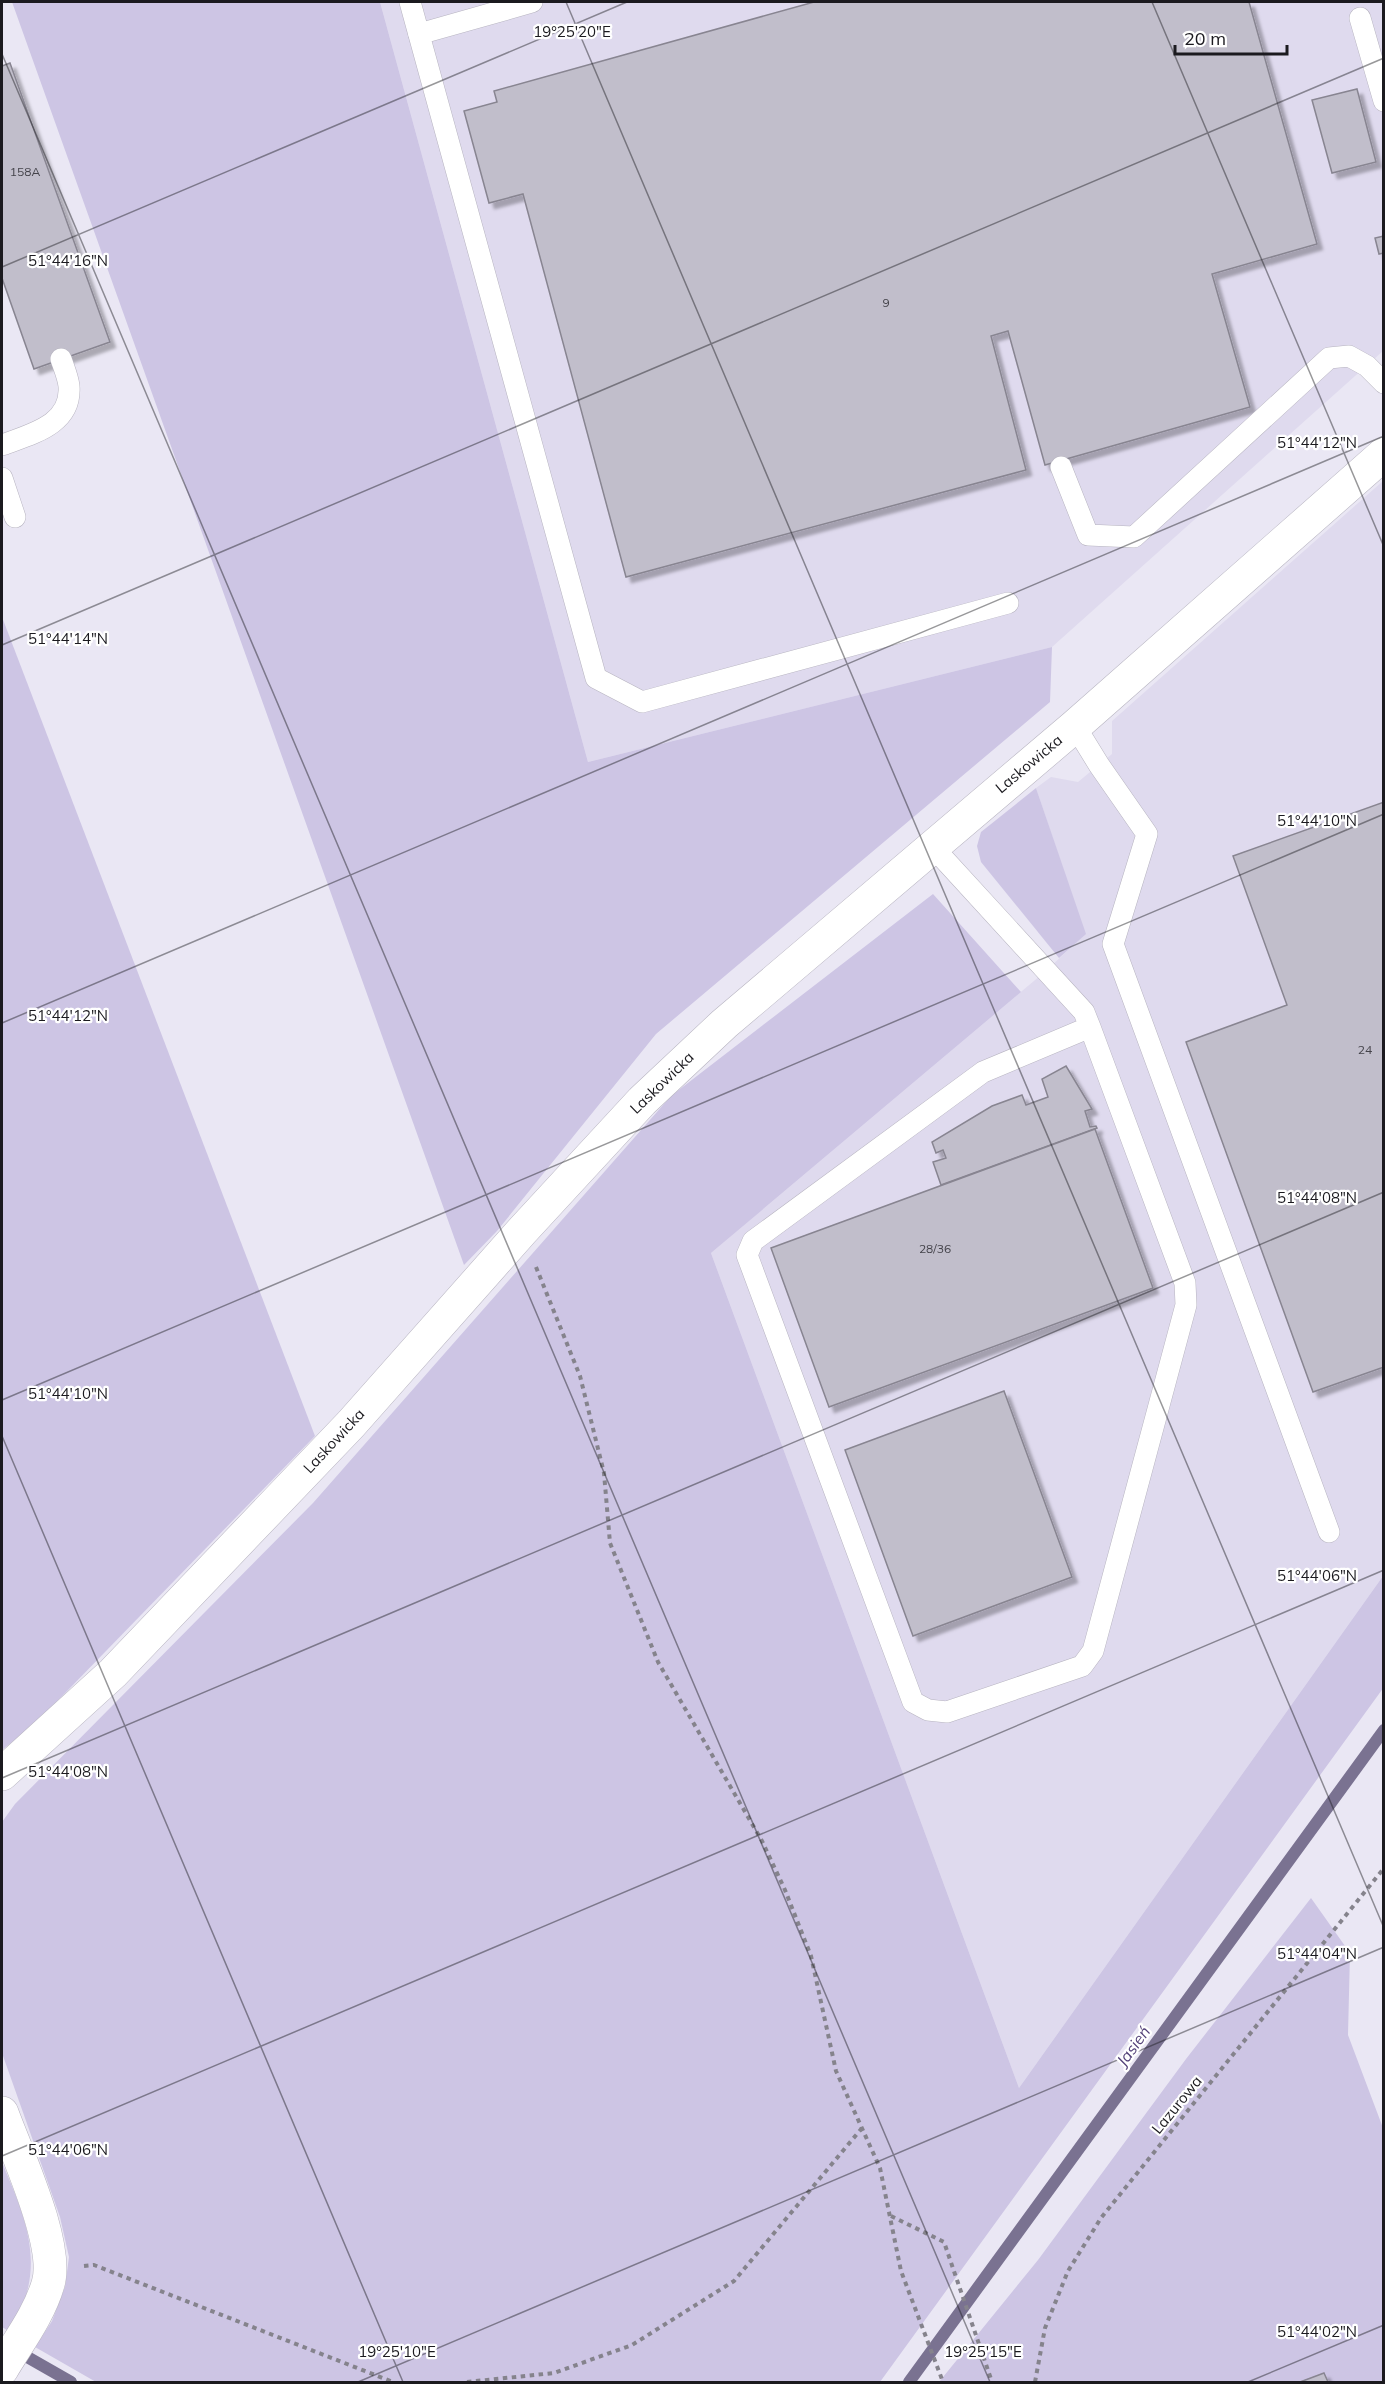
<svg xmlns="http://www.w3.org/2000/svg" width="1385" height="2384" font-family="Mulish,sans-serif">
  <style>
    .built { fill: #dfdaee }
    .green { fill: #cdc5e4 }
    .lines { fill: none; stroke-linecap: round; stroke-linejoin: round }
    .stream { stroke: #7a7291; stroke-width: 12 }
    .building { fill: #c1becb; stroke: #888591; stroke-width: 1.5; filter: url(#shadow) }
    .service-casing { stroke: #b7b4c0; stroke-width: 22 }
    .minor-casing { stroke: #b7b4c0; stroke-width: 34 }
    .path { stroke: #85838c; stroke-width: 4; stroke-dasharray: 4.5 4.5; stroke-linecap: butt }
    .service { stroke: #fff; stroke-width: 21 }
    .minor { stroke: #fff; stroke-width: 33 }
    .ticks { fill: none; stroke: #1b1a1f; stroke-width: 1.5; stroke-opacity: 0.45 }
    .labels { text-anchor: middle; stroke-width: 4.5; stroke-linejoin: round; paint-order: stroke }
    .number-label { font-size: 12px; fill: #44434a }
    .street-label { font-size: 15px; fill: #1b1a1f; stroke: #fff }
    .water-label { font-size: 16px; font-style: italic; fill: #524078; stroke: #fff }
    .ticks-label { font-size: 15px; text-anchor: middle; fill: #1b1a1f; stroke: #fff; stroke-width: 4.5; stroke-linejoin: round; paint-order: stroke }
  </style>
  <defs>
    <filter id="shadow"><feDropShadow dx="5.5" dy="5.5" stdDeviation="1.5" flood-color="#0004"/></filter>
  </defs>
  <rect width="100%" height="100%" fill="#eae7f4"/>
  <g class="built">
    <polygon points="380,2 1383,2 1383,351 1052,647 588,762"/>
    <polygon points="1383,481 1383,1576 1019,2088 711,1253 1047,970 1085,934 1036,788 1051,777 1078,782 1112,754 1112,721"/>
  </g>
  <g class="green">
    <polygon points="12,2 380,2 588,762 1052,647 1050,702 656,1034 497,1231 464,1265"/>
    <polygon points="2,617 315,1436 36,1723 2,1750"/>
    <polygon points="1036,788 1086,934 1059,958 981,862 977,846 981,832"/>
    <polygon points="933,894 1021,992 711,1253 1019,2088 1383,1576 1384,1687 880,2382 96,2382 35,2347 52,2321 65,2287 69,2257 60,2217 2,2053 2,1822 15,1804 313,1503 671,1096"/>
    <polygon points="1311,1898 1350,1953 1348,2035 1383,2128 1383,2382 939,2382 1038,2260 1186,2059"/>
    <path d="M2,2162C21,2209 42,2251 24,2302C21,2312 13,2322 7,2330L2,2327Z"/>
  </g>
  <g class="lines">
    <g class="stream">
      <polyline points="15,2350 71,2382"/>
      <polyline points="909,2382 1384,1730"/>
    </g>
  </g>
  <g class="building">
    <polygon points="814,2 1249,2 1317,244 1212,274 1250,407 1045,465 1008,331 991,336 1026,470 626,577 523,194 489,203 464,111 497,102 494,91"/>
    <polygon points="10,63 110,342 34,369 2,278 2,66"/>
    <polygon points="1357,89 1376,162 1332,173 1312,100"/>
    <polygon points="1384,236 1384,253 1379,254 1375,238"/>
    <polygon points="1384,802 1384,1367 1313,1392 1186,1042 1287,1005 1233,856"/>
    <polygon points="1066,1066 1092,1109 1085,1111 1090,1127 1096,1126 1097,1128 941,1185 933,1162 946,1158 943,1150 936,1153 932,1142 992,1106 1022,1095 1026,1105 1048,1097 1042,1079"/>
    <polygon points="1095,1129 1153,1288 829,1407 771,1248"/>
    <polygon points="1004,1391 1072,1577 913,1636 845,1450"/>
    <polygon points="1324,2373 1328,2382 1300,2382"/>
  </g>
  <g class="lines">
    <defs>
      <g id="service">
        <polyline points="410,2 596,678 642,702 1008,603"/>
        <polyline points="1360,18 1384,101"/>
        <polyline points="419,34 532,2"/>
        <path d="M2,445C31,434 72,425 69,386C68,377 64,368 61,359"/>
        <polyline points="1061,467 1088,535 1134,537 1329,358 1349,356 1367,366 1384,383"/>
        <polyline points="2,478 15,517"/>
        <polyline points="1075,726 1099,765 1147,834 1113,944 1329,1532"/>
        <polyline points="932,846 1084,1012 1090,1027 1185,1283 1186,1305 1093,1651 1082,1666 947,1712 928,1710 913,1702 747,1255 753,1241 768,1230 983,1072 1090,1027"/>
      </g>
      <g id="minor">
        <polyline points="2,1774 113,1673 351,1424 522,1231 642,1101 724,1024 1075,726 1384,454"/>
        <path d="M2,2113C16,2152 60,2245 48,2284C39,2315 18,2342 2,2369"/>
      </g>
    </defs>
    <use href="#service" class="service-casing"/>
    <use href="#minor" class="minor-casing"/>
    <g class="path">
      <polyline points="536,1267 580,1376 604,1473 610,1543 658,1662 762,1841 785,1890 811,1956 836,2071 880,2168 901,2271 943,2382"/>
      <polyline points="891,2216 944,2242 992,2382"/>
      <polyline points="84,2266 94,2265 393,2382"/>
      <polyline points="467,2382 554,2373 632,2345 734,2281 862,2128"/>
      <polyline points="1035,2382 1045,2328 1068,2271 1101,2218 1384,1868"/>
    </g>
    <use href="#service" class="service"/>
    <use href="#minor" class="minor"/>
  </g>
  <path class="ticks" d="M566,2L1384,1928M1152,2L1384,547M2,54L990,2382M2,267L627,2M2,645L1384,58M2,1023L1384,436M2,1400L1384,814M2,1436L403,2382M2,1778L1384,1192M2,2156L1384,1570M358,2382L1384,1947M1248,2382L1384,2325"/>
  <g class="labels">
    <g class="number-label">
      <text x="25" y="176">158A</text>
      <text x="886" y="307">9</text>
      <text x="1365" y="1054">24</text>
      <text x="935" y="1253">28/36</text>
    </g>
    <g class="street-label">
      <text transform="translate(1029 764) rotate(-40)" y="5">Laskowicka</text>
      <text transform="translate(662 1083) rotate(-44)" y="5">Laskowicka</text>
      <text transform="translate(334 1441) rotate(-47)" y="5">Laskowicka</text>
      <text transform="translate(1177 2105) rotate(-51)" y="5">Lazurowa</text>
    </g>
    <g class="water-label">
      <text transform="translate(1133 2046) rotate(-54)" y="6">Jasień</text>
    </g>
  </g>
  <g class="ticks-label">
    <text x="572" y="37">19°25'20"E</text>
    <text x="68" y="266">51°44'16"N</text>
    <text x="1317" y="448">51°44'12"N</text>
    <text x="68" y="644">51°44'14"N</text>
    <text x="1317" y="826">51°44'10"N</text>
    <text x="68" y="1021">51°44'12"N</text>
    <text x="1317" y="1203">51°44'08"N</text>
    <text x="68" y="1399">51°44'10"N</text>
    <text x="1317" y="1581">51°44'06"N</text>
    <text x="68" y="1777">51°44'08"N</text>
    <text x="1317" y="1959">51°44'04"N</text>
    <text x="68" y="2155">51°44'06"N</text>
    <text x="1317" y="2337">51°44'02"N</text>
    <text x="397" y="2357">19°25'10"E</text>
    <text x="983" y="2357">19°25'15"E</text>
  </g>
  <rect width="1385" height="2384" fill="none" stroke="#1b1a1f" stroke-width="6"/>
  <path d="M1175 45v9h112v-9" fill="none" stroke="#1b1a1f" stroke-width="3"/>
  <text x="1184" y="45" font-size="18" fill="#1b1a1f" stroke="#ffffff" stroke-width="4.5" paint-order="stroke">20 m</text>
</svg>
